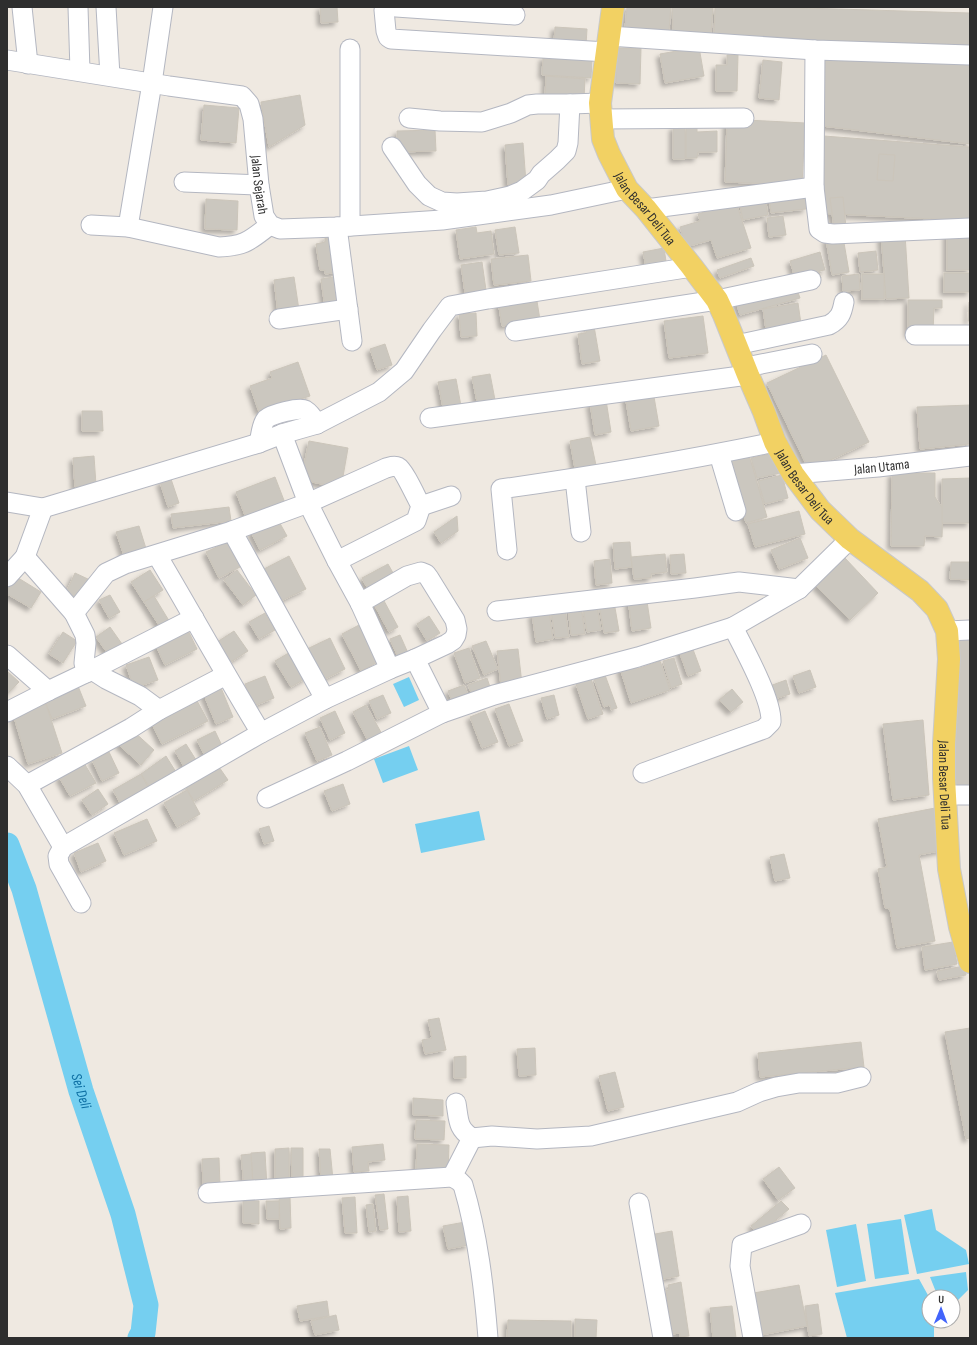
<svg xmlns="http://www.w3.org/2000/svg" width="977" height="1345" font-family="'Sofia Sans Condensed',sans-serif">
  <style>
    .water { fill: #75cff0 }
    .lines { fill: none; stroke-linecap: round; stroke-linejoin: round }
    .river { stroke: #75cff0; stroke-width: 25 }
    .building { fill: #cbc7bf; stroke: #cbc5ba; filter: url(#shadow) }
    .minor-casing { stroke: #b4b7c1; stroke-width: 21 }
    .major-casing { stroke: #c9c9c9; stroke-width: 24 }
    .minor { stroke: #fff; stroke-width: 19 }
    .major { stroke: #f2d163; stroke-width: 22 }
    .labels { text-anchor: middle; stroke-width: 4; stroke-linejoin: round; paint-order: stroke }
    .street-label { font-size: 14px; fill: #2e2e2e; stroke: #fff }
    .water-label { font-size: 15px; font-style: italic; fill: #0d6fa3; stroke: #fff }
  </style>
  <defs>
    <filter id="shadow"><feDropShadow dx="-3.5" dy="3.5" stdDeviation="2" flood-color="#0004"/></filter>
  </defs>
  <rect width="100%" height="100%" fill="#efe9e1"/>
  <g class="water">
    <polygon points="409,677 419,700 404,707 393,684"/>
    <polygon points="409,746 418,770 383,783 374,759"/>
    <polygon points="479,811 485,840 421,853 415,824"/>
    <polygon points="932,1209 936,1230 966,1250 969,1264 917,1274 904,1215"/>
    <polygon points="901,1219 909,1274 875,1279 867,1224"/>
    <polygon points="856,1224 866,1281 837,1287 826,1230"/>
    <polygon points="966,1272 968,1290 953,1305 953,1297 938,1297 930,1277"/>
    <polygon points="919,1279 929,1297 929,1321 934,1321 934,1338 847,1338 835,1293"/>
  </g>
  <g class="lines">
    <path class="river" id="s1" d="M7,845L24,889L81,1091L123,1214L146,1305L143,1333L140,1338"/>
  </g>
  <g class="building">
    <polygon points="320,7 337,7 338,22 321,23"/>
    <polygon points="627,7 671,7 669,31 625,28"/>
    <polygon points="672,7 713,8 711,35 673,32"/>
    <polygon points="715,7 771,7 970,13 970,45 714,38"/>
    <polygon points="555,27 587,29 586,45 554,43"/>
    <polygon points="699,47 704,76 665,83 660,54"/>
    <polygon points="617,48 641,48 640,84 616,83"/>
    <polygon points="727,55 738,55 737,91 716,91 716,65 727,65"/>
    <polygon points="543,57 592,60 591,78 542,75"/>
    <polygon points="822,58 970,63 970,144 822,126"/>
    <polygon points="763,60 782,62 779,100 759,98"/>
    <polygon points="546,76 585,79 584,99 545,96"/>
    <polygon points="300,95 305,125 269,147 261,102"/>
    <polygon points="204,105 239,108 236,143 201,140"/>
    <polygon points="727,119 805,123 802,185 725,182"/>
    <polygon points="685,126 685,159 673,159 673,127"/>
    <polygon points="686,127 697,127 697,132 717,131 717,152 698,152 697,158 686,158"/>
    <polygon points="435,130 436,151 397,152 397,131"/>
    <polygon points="824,136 970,147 970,221 818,213"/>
    <polygon points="523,143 526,183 508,185 505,145"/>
    <polygon points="879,154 895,155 893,181 877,180"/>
    <polygon points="805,194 806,209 771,213 769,197"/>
    <polygon points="765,197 768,215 743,220 739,201"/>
    <polygon points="843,197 846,227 834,228 830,198"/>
    <polygon points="206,199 238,201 237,230 205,229"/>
    <polygon points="736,202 751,248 717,258 711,240 686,247 680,227 700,221 698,214"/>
    <polygon points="783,216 786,235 769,237 767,218"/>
    <polygon points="476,227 477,233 491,231 494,254 460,259 456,230"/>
    <polygon points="515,227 519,253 499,255 495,230"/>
    <rect x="947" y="233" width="23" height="37"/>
    <polygon points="905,234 909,298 886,299 881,235"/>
    <polygon points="335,236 340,272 325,274 325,270 320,270 316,244 325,242 325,238"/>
    <polygon points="843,237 849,272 832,275 826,239"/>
    <polygon points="664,248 667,268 647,272 643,252"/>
    <polygon points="876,251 878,270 860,272 858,253"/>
    <polygon points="820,252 825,270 819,271 821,278 813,280 795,278 790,261"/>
    <polygon points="528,255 531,281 494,285 491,259"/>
    <polygon points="751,258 754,266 720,278 717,270"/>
    <polygon points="482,262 486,290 465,293 461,265"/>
    <rect x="944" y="273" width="26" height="19"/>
    <polygon points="859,274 860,290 843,291 842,276"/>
    <rect x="862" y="274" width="22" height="25"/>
    <polygon points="340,276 344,305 325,308 321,279"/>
    <polygon points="294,277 299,310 278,313 274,280"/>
    <polygon points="795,284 800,298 740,315 736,301"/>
    <polygon points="536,295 540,320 502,326 498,301"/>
    <polygon points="908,300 942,300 942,308 934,308 933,334 908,334"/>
    <polygon points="969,302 970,302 970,321 968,321"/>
    <polygon points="798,303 801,324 766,330 763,309"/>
    <polygon points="476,313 477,336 461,337 459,314"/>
    <polygon points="703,316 708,353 669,358 664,321"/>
    <polygon points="594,326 600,361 582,364 578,334 586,333 586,328"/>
    <polygon points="385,344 392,365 377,370 370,349"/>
    <polygon points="826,355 869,442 809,470 767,383"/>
    <polygon points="298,362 310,396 259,412 250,386 272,378 270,372"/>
    <polygon points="490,374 496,405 478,407 472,377"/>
    <polygon points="456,379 461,406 443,408 438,382"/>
    <polygon points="653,391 659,426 631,431 625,395"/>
    <polygon points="606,400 611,432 595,435 590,403"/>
    <polygon points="970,405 970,444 920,449 917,407"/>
    <polygon points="82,411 102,411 103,431 82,431"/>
    <polygon points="590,437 597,470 576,474 570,441"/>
    <polygon points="309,441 348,448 341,488 312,482 304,465"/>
    <polygon points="775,453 780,473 757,478 751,458"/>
    <polygon points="749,455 767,517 746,523 744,516 741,516 726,461"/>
    <polygon points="94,456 96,485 75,487 73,458"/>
    <polygon points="892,473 935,473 935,497 943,509 942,537 925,536 924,546 891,546"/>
    <polygon points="782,475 788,498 765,504 758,481"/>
    <polygon points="275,477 285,503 246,518 236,492"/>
    <polygon points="970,478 970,523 942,523 942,479"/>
    <polygon points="171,479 179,503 168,507 160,482"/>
    <polygon points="229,507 231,521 173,528 171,514"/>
    <polygon points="799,511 805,534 755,547 748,524"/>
    <polygon points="457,516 458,531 441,543 434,532"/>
    <polygon points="277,518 287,536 260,550 251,532"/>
    <polygon points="139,526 148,555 126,562 116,532"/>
    <polygon points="800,538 808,558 779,569 771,550"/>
    <polygon points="227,542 240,567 219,578 206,552"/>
    <polygon points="630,542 632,567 615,569 613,543"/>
    <polygon points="665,554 667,572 651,574 651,578 634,579 631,557"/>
    <polygon points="684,554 686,573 671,574 670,555"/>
    <polygon points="289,556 306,589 281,601 264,569"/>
    <polygon points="844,557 878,593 850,620 815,585"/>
    <polygon points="610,559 612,583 596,585 594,561"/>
    <polygon points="951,562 970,562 970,580 950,579"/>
    <polygon points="388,564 397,580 371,595 362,578"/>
    <polygon points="150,570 163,590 144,602 131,582"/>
    <polygon points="237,570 256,595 243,605 224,580"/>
    <polygon points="75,573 90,580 79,604 64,597"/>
    <polygon points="15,576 41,592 31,608 7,594 7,591"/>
    <polygon points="110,595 120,612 109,618 99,600"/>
    <polygon points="646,595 651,628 632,631 628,598"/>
    <polygon points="154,596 171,624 162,630 144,602"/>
    <polygon points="383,599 398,627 389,632 374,604"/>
    <polygon points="614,602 619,631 604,633 599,605"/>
    <polygon points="581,606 585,634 571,635 568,608"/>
    <polygon points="597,606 601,630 587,632 583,608"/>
    <polygon points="565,609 569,637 555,638 551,610"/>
    <polygon points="549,611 553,639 536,642 532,614"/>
    <polygon points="265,613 275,630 259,639 249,622"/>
    <polygon points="429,616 440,633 427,641 417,624"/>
    <polygon points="359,625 378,662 361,671 342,634"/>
    <polygon points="110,627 122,644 108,654 96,637"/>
    <polygon points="187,628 197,649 165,665 155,644"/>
    <polygon points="234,631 248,651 228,664 214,644"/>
    <polygon points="63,632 77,641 63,663 49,654"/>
    <polygon points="400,635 408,653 398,657 390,639"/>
    <polygon points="955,635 970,635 970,791 950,791"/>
    <polygon points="330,638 345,669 323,680 307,649"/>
    <polygon points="486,641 498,669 484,675 472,646"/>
    <polygon points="691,644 701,671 688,676 678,648"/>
    <polygon points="469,648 480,678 465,683 454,653"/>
    <polygon points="518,649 522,684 501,686 497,651"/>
    <polygon points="292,651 308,677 291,687 275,661"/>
    <polygon points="149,657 158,680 134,688 126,665"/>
    <polygon points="674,658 682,684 671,688 663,661"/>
    <polygon points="660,661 670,690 631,703 620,668 635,662 637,669"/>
    <polygon points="810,670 816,687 799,693 793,676"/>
    <polygon points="7,671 19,682 8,693 7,692"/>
    <polygon points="605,675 617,708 611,710 610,705 604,707 594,679"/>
    <polygon points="265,676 274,698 254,706 245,684"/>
    <polygon points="487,678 492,693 474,700 468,685"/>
    <polygon points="591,679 603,714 588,719 576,684"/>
    <polygon points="786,680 790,694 772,700 767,687"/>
    <polygon points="219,683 233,717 216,724 202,690"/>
    <polygon points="464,685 471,701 455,708 448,691"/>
    <polygon points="78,686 86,706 52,719 44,699"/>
    <polygon points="732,689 743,702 731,712 719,700"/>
    <polygon points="383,695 391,713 377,719 369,701"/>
    <polygon points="554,695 559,715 547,719 541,698"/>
    <polygon points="195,697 208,721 162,744 150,720"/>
    <polygon points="46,704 62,753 28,764 13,714"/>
    <polygon points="509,704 523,741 509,746 495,709"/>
    <polygon points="366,705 383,736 369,743 353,712"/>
    <polygon points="335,711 345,733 330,740 320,718"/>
    <polygon points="485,711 498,742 482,748 470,717"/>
    <polygon points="923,720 929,795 893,800 883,724"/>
    <polygon points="320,727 332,755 317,761 305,733"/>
    <polygon points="131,729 154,750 141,765 118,744"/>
    <polygon points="215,731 224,750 206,758 197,740"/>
    <polygon points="186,744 198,763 186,770 175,751"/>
    <polygon points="109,752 119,773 102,781 92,760"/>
    <polygon points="166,756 176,772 151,789 141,774"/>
    <polygon points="84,763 96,783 70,796 59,777"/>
    <polygon points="219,767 228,780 194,801 186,788"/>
    <polygon points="141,774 148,787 120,803 113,790"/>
    <polygon points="343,784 350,804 332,811 324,791"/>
    <polygon points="98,789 108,804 92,815 82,800"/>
    <polygon points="187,790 200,814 177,827 164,803"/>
    <polygon points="935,808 943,850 919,855 935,941 897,948 890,909 885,908 878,869 887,867 878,819"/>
    <polygon points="147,819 157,841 124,855 114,833"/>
    <polygon points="269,826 274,841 264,844 259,829"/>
    <polygon points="98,843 106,861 81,872 74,853"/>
    <polygon points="784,854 790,878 775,881 770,857"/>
    <polygon points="953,942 957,964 925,970 922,947"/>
    <polygon points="964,966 966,975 939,980 937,971"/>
    <polygon points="439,1018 446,1050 425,1054 422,1040 432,1038 428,1020"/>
    <polygon points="970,1028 970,1138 966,1139 945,1032"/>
    <polygon points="861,1042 864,1067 760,1077 758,1053"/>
    <polygon points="535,1048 536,1075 519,1076 517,1049"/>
    <polygon points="466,1056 466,1078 454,1078 454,1057"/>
    <polygon points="615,1072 624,1107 608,1111 599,1076"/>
    <polygon points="413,1098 443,1100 443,1116 413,1115"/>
    <polygon points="416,1120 445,1121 444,1140 415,1139"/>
    <polygon points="383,1144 385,1160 368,1162 369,1171 354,1172 352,1147"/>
    <polygon points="417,1144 449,1145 448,1174 416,1173"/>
    <polygon points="289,1148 289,1180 275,1181 275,1149"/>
    <polygon points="291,1148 303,1148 303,1184 292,1184"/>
    <polygon points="319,1149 330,1149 333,1180 321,1181"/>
    <polygon points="265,1152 267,1187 253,1188 251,1153"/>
    <polygon points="251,1154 253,1185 244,1186 241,1155"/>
    <polygon points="219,1158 220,1185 203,1186 202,1159"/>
    <polygon points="779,1167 795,1188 778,1200 763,1179"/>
    <polygon points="384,1194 388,1229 380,1230 375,1195"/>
    <polygon points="408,1196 411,1231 399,1232 397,1197"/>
    <polygon points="279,1197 290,1197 291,1228 280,1229"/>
    <polygon points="355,1197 357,1233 345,1233 342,1198"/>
    <polygon points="243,1200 259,1201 259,1224 243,1223"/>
    <polygon points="266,1201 279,1201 279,1219 267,1219"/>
    <polygon points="781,1201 789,1209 758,1235 751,1226"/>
    <polygon points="373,1204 376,1231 369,1232 366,1205"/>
    <polygon points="465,1222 469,1245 448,1249 443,1226"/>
    <polygon points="672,1231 679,1276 663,1279 655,1234"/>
    <polygon points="681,1282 689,1336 680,1337 680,1333 672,1334 666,1290 669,1290 668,1285"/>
    <polygon points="799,1285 807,1326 756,1336 748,1294"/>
    <polygon points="327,1301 329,1316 300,1321 297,1306"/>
    <polygon points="818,1304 822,1334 809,1336 805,1306"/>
    <polygon points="732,1306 736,1338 713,1338 710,1308"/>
    <polygon points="336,1315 339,1330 315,1335 311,1321"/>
    <polygon points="575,1319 597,1320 596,1338 575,1338"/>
    <polygon points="508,1320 571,1321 571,1338 507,1338"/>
  </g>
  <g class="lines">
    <defs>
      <g id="minor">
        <polyline points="22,7 28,64"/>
        <polyline points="78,7 80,71"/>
        <polyline points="106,7 110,76"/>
        <polyline points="386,7 384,10 386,31 388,37 391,39 607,52"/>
        <polyline points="396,7 515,15"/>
        <polyline points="609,36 815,50 970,55"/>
        <polyline points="815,50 814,187 819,229 825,233 833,234 970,228"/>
        <path id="s2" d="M7,60L169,86L242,96L249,104L253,119L259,185L264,216L270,225L280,229L337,227L442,220L551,205L627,189"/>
        <polyline points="409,118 440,121 482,122 511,113 528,105 537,104 570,104 600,103"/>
        <polyline points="601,119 744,118"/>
        <polyline points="392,147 417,184 429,196 442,202 457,203 487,201 510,196 522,191 537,180 541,174 557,160 566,151 568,143 570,104"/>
        <polyline points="184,182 259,185"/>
        <polyline points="646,209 814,187"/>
        <path d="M91,225L128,227L219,247C246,246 250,240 270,225"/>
        <polyline points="350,226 350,49"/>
        <polyline points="128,227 152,83 163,7"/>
        <polyline points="337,227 352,341"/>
        <polyline points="279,319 348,309"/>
        <polyline points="515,331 717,300 811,280"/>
        <polyline points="915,335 970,335"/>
        <path d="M736,345L829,325C840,319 842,313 844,302"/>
        <polyline points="746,367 812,354"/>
        <polyline points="430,418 748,375"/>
        <path d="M259,443C261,436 261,425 266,419C272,414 299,407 305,410C310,413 314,419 317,424"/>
        <polyline points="719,454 736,511"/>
        <path id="s3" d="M793,474L878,467L970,456"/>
        <polyline points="575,479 581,532"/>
        <polyline points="7,502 43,508 259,443 282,434 317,424 379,392 404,371 432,330 450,306 488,299 692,267"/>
        <polyline points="421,506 451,496"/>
        <polyline points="232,531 325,699"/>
        <path d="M507,550L501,489C593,476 684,461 775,442"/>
        <path d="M157,555C192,614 225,674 261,733L325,699L390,669L360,603L337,561L308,503L282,434"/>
        <polyline points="25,557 74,613 85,635 86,643 84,663 86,673"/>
        <polyline points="7,577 25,557 43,508"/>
        <polyline points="360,603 407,576 421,572 426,574 429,578 455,620 457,629 456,635 453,640 447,644 415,659 390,669"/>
        <polyline points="497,611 695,588 739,582 799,589"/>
        <path d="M74,613L106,573L125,564L232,531L308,503L386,468C390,467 394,465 398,467C404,470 417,499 421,506L416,521L337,561"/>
        <polyline points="947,631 970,630"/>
        <polyline points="7,655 48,691 7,712"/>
        <polyline points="415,659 442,713"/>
        <polyline points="92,670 106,679 140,696 159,710"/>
        <polyline points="48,691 92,670 194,618"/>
        <polyline points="7,766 27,785 63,847"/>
        <path d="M643,773L764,729L771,722C772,699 744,649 733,627"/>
        <polyline points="27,785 131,728 159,710 226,675"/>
        <polyline points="946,795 970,795"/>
        <polyline points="267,798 347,761 442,713 494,695 638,657 733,627 799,589 850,539"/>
        <polyline points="81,903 59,864 58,856 63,847 261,733"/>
        <path d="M456,1103C459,1120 457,1128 472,1138"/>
        <polyline points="452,1177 472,1138 492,1136 537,1139 591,1136 737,1102 759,1092 776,1087 799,1083 837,1083 861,1077"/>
        <path d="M208,1193L452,1177L459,1181L463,1185C478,1235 484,1287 488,1338"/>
        <polyline points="639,1203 663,1338"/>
        <polyline points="753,1338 740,1266 742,1245 801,1224"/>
      </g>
      <g id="major">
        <path id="s4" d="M613,7L600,103L603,139L609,154L627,189L646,209L692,267L717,300L724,315L748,375L764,412L775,442L793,474L820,510L850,539L920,591L937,609L947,631L949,659L944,744V778L949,869L960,927L970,962"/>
      </g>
    </defs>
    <use href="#minor" class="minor-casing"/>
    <use href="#major" class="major-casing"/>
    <use href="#minor" class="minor"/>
    <use href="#major" class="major"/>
  </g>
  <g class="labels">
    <g class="street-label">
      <text dy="5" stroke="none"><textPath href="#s2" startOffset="330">Jalan Sejarah</textPath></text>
      <text dy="5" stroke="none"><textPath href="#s4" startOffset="215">Jalan Besar Deli Tua</textPath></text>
      <text dy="5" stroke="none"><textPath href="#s3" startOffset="89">Jalan Utama</textPath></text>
      <text dy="5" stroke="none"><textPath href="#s4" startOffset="539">Jalan Besar Deli Tua</textPath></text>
      <text dy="5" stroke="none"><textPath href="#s4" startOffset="899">Jalan Besar Deli Tua</textPath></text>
    </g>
    <g class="water-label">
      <text dy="5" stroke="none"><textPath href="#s1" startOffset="257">Sei Deli</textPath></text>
    </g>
  </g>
  <rect width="977" height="1345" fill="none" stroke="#2e2e2e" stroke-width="16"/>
  <g transform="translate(941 1309) rotate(1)"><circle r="19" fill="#ffffff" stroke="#ababab"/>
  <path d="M0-3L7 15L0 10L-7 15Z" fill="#4264fb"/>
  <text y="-6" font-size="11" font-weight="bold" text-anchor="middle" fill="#2e2e2e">U</text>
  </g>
</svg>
